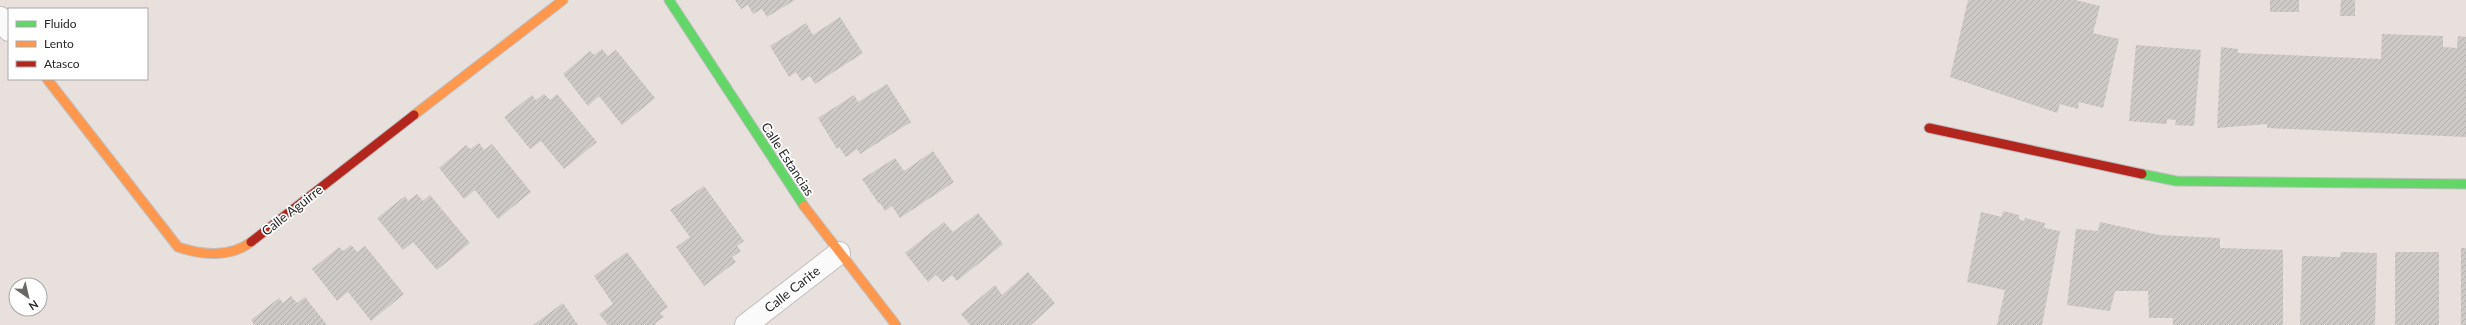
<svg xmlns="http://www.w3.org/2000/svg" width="2466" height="325" font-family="Lato,sans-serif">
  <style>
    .building { fill: url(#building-hatch) }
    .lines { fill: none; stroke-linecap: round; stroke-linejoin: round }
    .street-casing { stroke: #c0bebe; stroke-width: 24 }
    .fast-casing { stroke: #c0bebe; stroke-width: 11 }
    .slow-casing { stroke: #c0bebe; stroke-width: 11 }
    .jam-casing { stroke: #c0bebe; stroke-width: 11 }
    .street { stroke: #fbfafa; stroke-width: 22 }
    .fast { stroke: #63d668; stroke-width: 9 }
    .slow { stroke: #ff974d; stroke-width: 9 }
    .jam { stroke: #b3261e; stroke-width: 9 }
    .labels { text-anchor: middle; stroke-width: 3.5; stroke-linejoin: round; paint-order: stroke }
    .street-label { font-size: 13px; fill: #272727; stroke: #fff }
  </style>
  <defs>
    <pattern id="building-hatch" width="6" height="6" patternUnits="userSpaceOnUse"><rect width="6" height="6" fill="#cdc9c6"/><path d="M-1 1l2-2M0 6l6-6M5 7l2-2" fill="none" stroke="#b0adaa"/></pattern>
  </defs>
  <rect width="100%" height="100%" fill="#e7e0dc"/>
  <g class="building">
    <polygon points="735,0 795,0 767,17 762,9 753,14 748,5 741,9"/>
    <polygon points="1968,0 2075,0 2100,6 2093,33 2119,39 2103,108 2079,102 2078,109 2060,104 2057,113 1950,77"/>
    <rect x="2270" y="0" width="29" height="12"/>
    <polygon points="2341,0 2355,0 2355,16 2340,16"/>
    <polygon points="840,17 863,53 815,84 810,76 802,81 796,72 789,77 770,46 806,23 813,35"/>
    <polygon points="2382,34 2443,36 2443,47 2457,48 2458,36 2466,37 2466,137 2267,128 2267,124 2217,128 2221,47 2238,49 2238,53 2381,59"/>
    <polygon points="2136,45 2201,50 2194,126 2175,125 2176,120 2167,119 2167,124 2129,121"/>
    <polygon points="602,49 608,56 616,50 655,98 622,125 599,96 588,106 563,74 590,51 594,55"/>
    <polygon points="887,84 911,122 860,154 857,149 846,157 839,147 837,149 818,118 854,95 858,102"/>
    <polygon points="544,94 550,100 557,94 597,142 564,169 541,141 530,149 504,117 532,95 536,100"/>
    <polygon points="479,143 484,150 492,144 531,192 498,219 475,190 464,199 439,168 466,145 470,149"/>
    <polygon points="933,151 954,182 900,218 892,206 885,211 880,203 879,204 862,179 895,158 904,171"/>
    <polygon points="704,186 744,241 737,246 741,251 732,257 736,262 704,286 676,247 690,237 670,210"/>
    <polygon points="417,194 423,201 430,195 470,243 437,270 413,242 403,250 377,218 405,196 408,201"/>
    <polygon points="2003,211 2019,215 2019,219 2024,221 2025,218 2045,223 2044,228 2060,231 2042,325 1997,325 2005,290 1967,282 1981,212 2002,217"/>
    <polygon points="978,213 1003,244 957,281 952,275 943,282 936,275 928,282 905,253 944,222 953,232"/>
    <polygon points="2100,222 2159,235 2220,238 2220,248 2283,250 2283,325 2173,325 2173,318 2149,318 2148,291 2115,291 2110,311 2067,305 2076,229 2098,231"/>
    <polygon points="351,245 357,252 365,246 404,294 371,321 348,292 337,301 312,269 339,247 343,251"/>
    <rect x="2461" y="248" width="5" height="77"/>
    <polygon points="627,252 668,307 660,313 664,317 655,323 656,325 608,325 599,314 613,304 594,276"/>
    <polygon points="2341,252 2377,253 2375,325 2300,325 2302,256 2340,257"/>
    <rect x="2395" y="252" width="44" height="73"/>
    <polygon points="1028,272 1055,303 1031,325 970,325 961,314 995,285 1002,295"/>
    <polygon points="291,296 297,303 305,297 327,325 255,325 251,320 279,298 283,303"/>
    <polygon points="563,303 578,325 533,325"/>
  </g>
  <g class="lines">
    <defs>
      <g id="street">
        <polyline points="0,18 9,30"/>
        <polyline points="746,325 839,253"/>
      </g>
      <g id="fast">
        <polyline points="669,0 804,206"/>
        <polyline points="2142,174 2176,181 2466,184"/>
      </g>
      <g id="slow">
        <path d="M47,79L178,247C201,255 230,258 251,242"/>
        <polyline points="414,115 563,0"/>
        <polyline points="804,206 896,325"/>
      </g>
      <g id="jam">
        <polyline points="1929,128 2142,174"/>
        <polyline points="251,242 414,115"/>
      </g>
    </defs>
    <use href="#street" class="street-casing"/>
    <use href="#fast" class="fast-casing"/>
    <use href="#slow" class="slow-casing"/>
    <use href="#jam" class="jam-casing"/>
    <use href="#street" class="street"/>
    <use href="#fast" class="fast"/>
    <use href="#slow" class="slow"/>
    <use href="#jam" class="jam"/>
  </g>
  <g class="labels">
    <g class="street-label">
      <text transform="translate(788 159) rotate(57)" y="5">Calle Estancias</text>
      <text transform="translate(292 210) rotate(-38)" y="5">Calle Aguirre</text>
      <text transform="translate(792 289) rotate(-38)" y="5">Calle Carite</text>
    </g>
  </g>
  <rect x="8" y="8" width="140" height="72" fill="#ffffff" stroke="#a9a9a9"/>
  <rect x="16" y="21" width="20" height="6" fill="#63d668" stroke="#a9a9a9"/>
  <text x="44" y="28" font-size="12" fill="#272727">Fluido</text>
  <rect x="16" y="41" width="20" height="6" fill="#ff974d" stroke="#a9a9a9"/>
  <text x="44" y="48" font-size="12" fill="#272727">Lento</text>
  <rect x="16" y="61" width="20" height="6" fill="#b3261e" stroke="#a9a9a9"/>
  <text x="44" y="68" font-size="12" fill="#272727">Atasco</text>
  <g transform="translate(28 297) rotate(146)"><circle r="19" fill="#ffffff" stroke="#a9a9a9"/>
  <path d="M0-3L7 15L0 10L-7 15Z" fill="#6a6866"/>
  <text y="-6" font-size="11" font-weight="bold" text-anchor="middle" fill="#272727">N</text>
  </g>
</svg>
